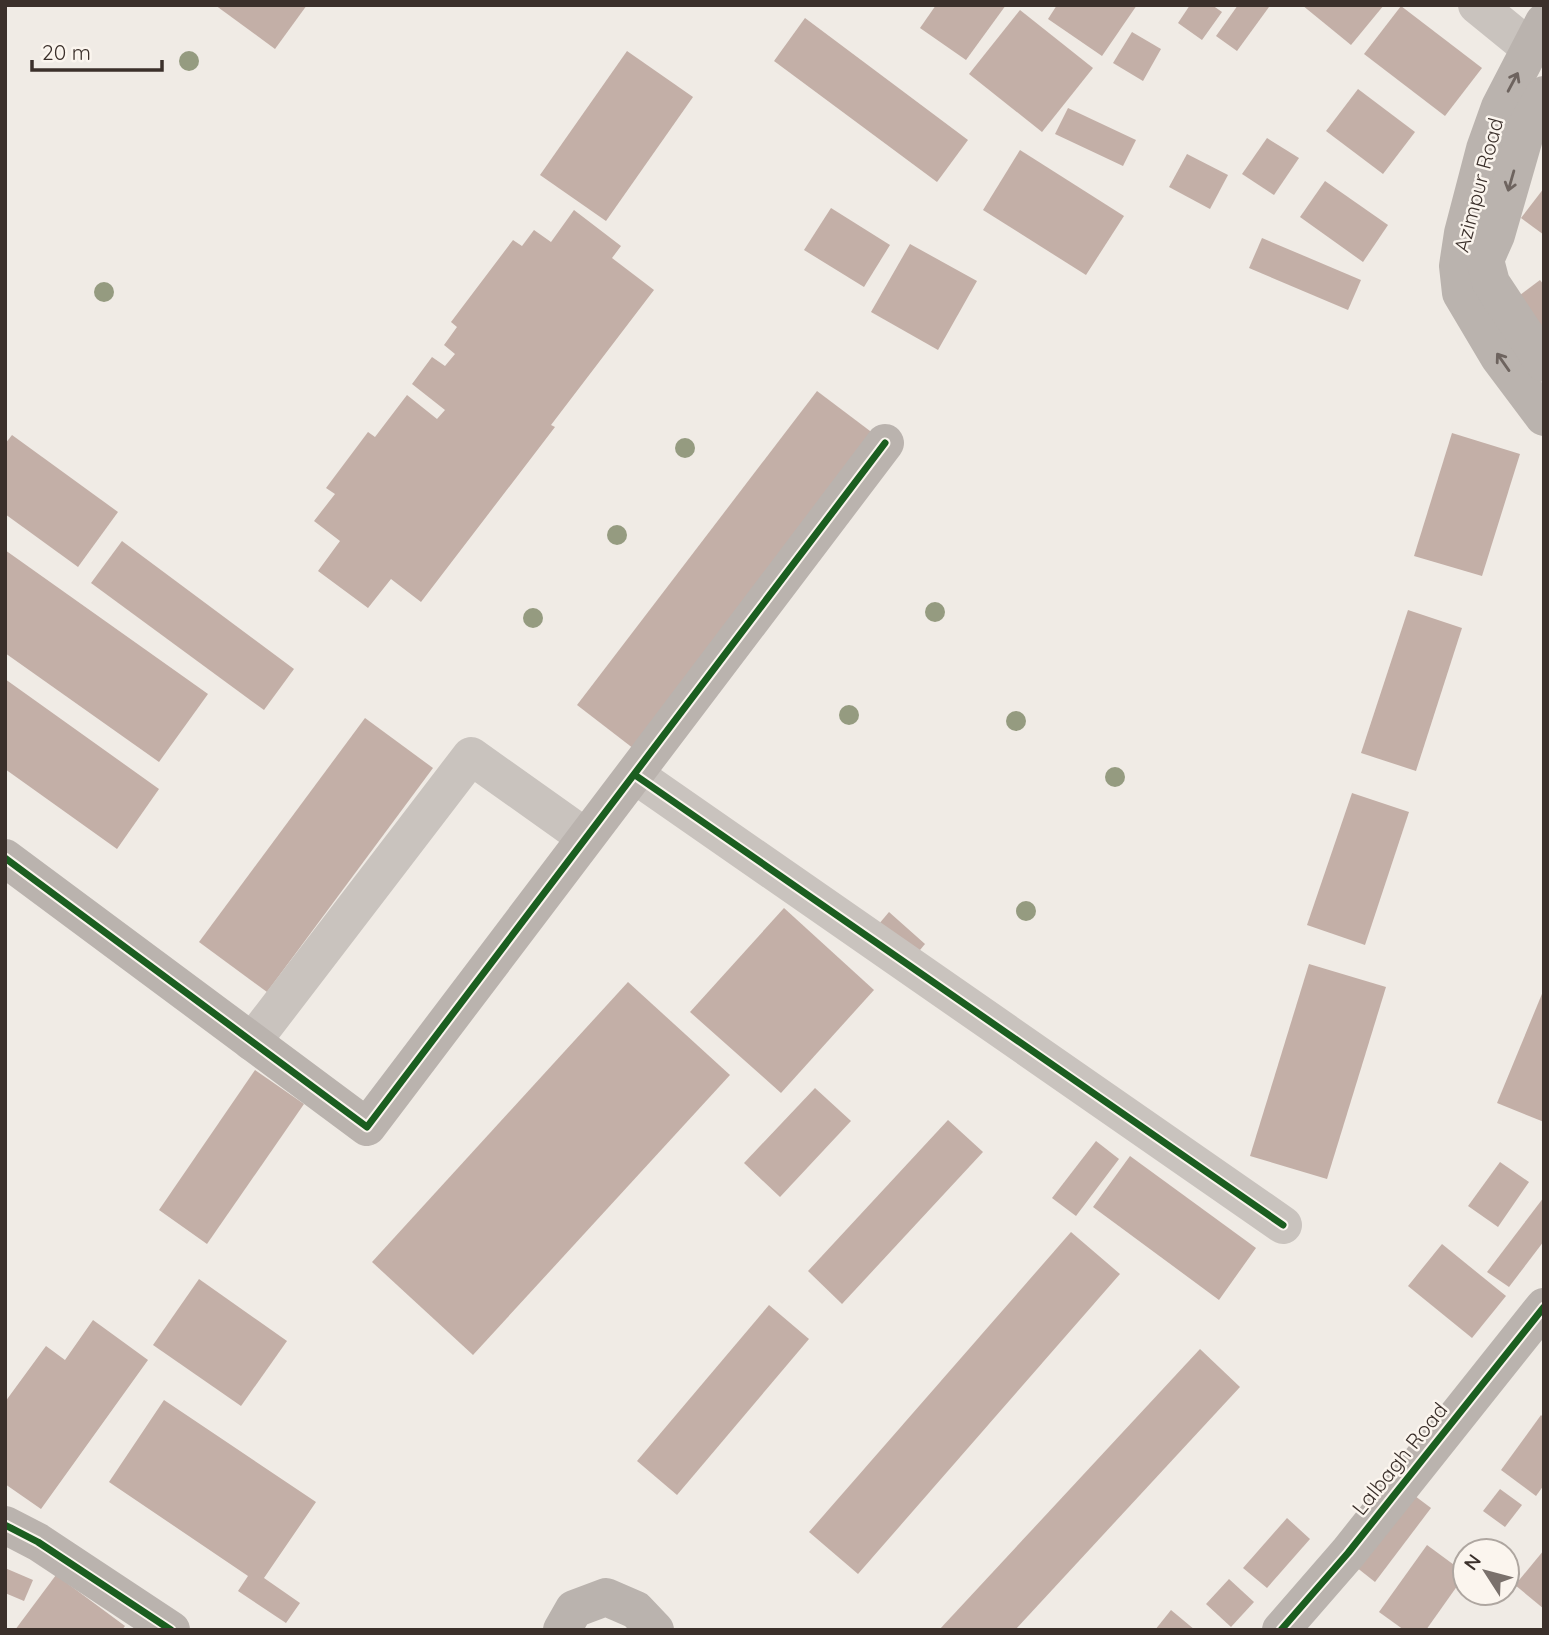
<svg xmlns="http://www.w3.org/2000/svg" width="1549" height="1635" font-family="Quicksand,sans-serif">
  <style>
    .building { fill: #c3afa7 }
    .lines { fill: none; stroke-linecap: round; stroke-linejoin: round }
    .street { stroke: #c9c3be; stroke-width: 38 }
    .secondary { stroke: #bab3ae; stroke-width: 38 }
    .cycleway-casing { stroke: #fbf5ee; stroke-width: 11 }
    .cycleway { stroke: #1b5e20; stroke-width: 7 }
    .tree { fill: #959b80 }
    .oneway { stroke: #6e645f }
    .labels { text-anchor: middle; stroke-width: 5; stroke-linejoin: round; paint-order: stroke }
    .street-label { font-size: 21px; fill: #3b302b; stroke: #fbf5ee }
  </style>
  <rect width="100%" height="100%" fill="#f0ebe5"/>
  <g class="building">
    <polygon points="215,5 307,5 275,49"/>
    <polygon points="936,5 1006,5 966,60 920,28"/>
    <polygon points="1057,5 1137,5 1102,56 1048,19"/>
    <polygon points="1190,5 1212,5 1222,12 1202,40 1178,23"/>
    <polygon points="1238,5 1268,5 1269,7 1237,51 1216,36"/>
    <polygon points="1302,5 1384,5 1351,45"/>
    <polygon points="1401,6 1482,68 1445,116 1364,54"/>
    <polygon points="1020,10 1093,68 1042,132 969,74"/>
    <polygon points="805,18 968,140 937,182 774,61"/>
    <polygon points="1132,32 1161,49 1143,81 1113,63"/>
    <polygon points="627,51 693,97 606,221 540,175"/>
    <polygon points="1358,89 1415,132 1383,174 1326,131"/>
    <polygon points="1068,108 1136,140 1123,166 1055,134"/>
    <polygon points="1267,138 1299,158 1274,195 1242,174"/>
    <polygon points="1020,150 1124,216 1086,275 983,210"/>
    <polygon points="1187,154 1228,175 1210,209 1169,187"/>
    <polygon points="1325,181 1388,225 1363,262 1300,217"/>
    <polygon points="1544,188 1544,235 1521,218"/>
    <polygon points="831,208 890,245 864,287 804,250"/>
    <polygon points="574,210 621,246 612,258 654,290 551,425 555,427 421,602 391,579 368,608 318,571 340,541 314,521 335,494 326,488 368,432 375,437 407,395 437,419 445,410 412,384 432,357 445,366 455,354 444,345 457,327 451,322 513,240 522,246 534,230 551,242"/>
    <polygon points="1262,238 1361,280 1348,310 1249,268"/>
    <polygon points="910,244 977,281 938,350 871,312"/>
    <polygon points="1540,280 1544,285 1544,372 1499,311"/>
    <polygon points="817,391 878,437 638,752 577,705"/>
    <polygon points="1452,433 1520,454 1482,576 1414,556"/>
    <polygon points="12,435 118,512 78,567 5,514 5,444"/>
    <polygon points="122,541 294,669 264,710 91,583"/>
    <polygon points="5,550 208,694 159,762 5,653"/>
    <polygon points="1408,610 1462,628 1416,771 1361,753"/>
    <polygon points="5,679 159,789 117,849 5,769"/>
    <polygon points="365,718 433,768 267,992 199,942"/>
    <polygon points="1352,793 1409,812 1365,945 1307,925"/>
    <polygon points="784,908 874,990 781,1093 690,1012"/>
    <polygon points="889,912 925,944 910,962 873,931"/>
    <polygon points="1309,964 1386,987 1327,1179 1250,1156"/>
    <polygon points="628,982 730,1075 473,1355 372,1262"/>
    <polygon points="1544,989 1544,1122 1497,1103"/>
    <polygon points="255,1070 304,1104 207,1244 159,1210"/>
    <polygon points="815,1088 851,1121 780,1197 744,1163"/>
    <polygon points="948,1120 983,1152 842,1304 808,1271"/>
    <polygon points="1096,1141 1119,1159 1076,1216 1052,1198"/>
    <polygon points="1130,1156 1256,1248 1219,1300 1093,1207"/>
    <polygon points="1500,1162 1529,1182 1498,1227 1468,1206"/>
    <polygon points="1544,1197 1544,1241 1509,1287 1487,1272"/>
    <polygon points="1071,1232 1120,1274 858,1574 809,1532"/>
    <polygon points="1442,1244 1506,1296 1472,1338 1408,1286"/>
    <polygon points="199,1279 287,1341 241,1406 153,1345"/>
    <polygon points="769,1305 809,1339 677,1495 637,1461"/>
    <polygon points="93,1320 148,1360 41,1509 5,1484 5,1402 46,1346 65,1360"/>
    <polygon points="1200,1349 1240,1387 1015,1630 939,1630"/>
    <polygon points="164,1400 316,1502 264,1578 300,1603 286,1623 238,1591 248,1576 109,1482"/>
    <polygon points="1541,1415 1544,1418 1544,1485 1536,1496 1501,1470"/>
    <polygon points="1500,1489 1522,1505 1505,1527 1483,1511"/>
    <polygon points="1407,1490 1431,1508 1375,1582 1351,1563"/>
    <polygon points="1287,1518 1310,1539 1267,1588 1243,1568"/>
    <polygon points="1427,1545 1465,1573 1465,1575 1426,1630 1404,1630 1379,1612"/>
    <polygon points="1544,1550 1544,1609 1515,1585"/>
    <polygon points="5,1568 33,1580 24,1601 5,1593"/>
    <polygon points="56,1575 125,1626 122,1630 15,1630"/>
    <polygon points="1229,1579 1254,1602 1231,1627 1206,1604"/>
    <polygon points="1171,1610 1195,1630 1155,1630"/>
  </g>
  <g class="lines">
    <g class="street">
      <polyline points="1477,5 1531,49"/>
      <polyline points="635,775 1283,1225"/>
      <polyline points="252,1042 471,756 585,837"/>
    </g>
    <g class="secondary">
      <polyline points="1544,22 1500,107 1485,149 1463,233 1458,266 1461,293 1499,357 1544,417"/>
      <polyline points="1544,95 1528,124 1496,235 1485,260 1491,283 1544,363"/>
      <path d="M5,858L367,1127C539,898 713,671 885,443"/>
      <polyline points="5,1525 38,1542 171,1630"/>
      <polyline points="562,1630 574,1609 606,1597 636,1610 655,1630"/>
      <polyline points="1281,1630 1348,1553 1544,1307"/>
    </g>
    <defs>
      <g id="cycleway">
        <polyline points="635,775 1283,1225"/>
        <path d="M5,858L367,1127C539,898 713,671 885,443"/>
        <polyline points="5,1525 38,1542 171,1630"/>
        <polyline points="1281,1630 1348,1553 1544,1307"/>
      </g>
    </defs>
    <use href="#cycleway" class="cycleway-casing"/>
    <use href="#cycleway" class="cycleway"/>
  </g>
  <g class="tree">
    <circle cx="189" cy="61" r="10"/>
    <circle cx="104" cy="292" r="10"/>
    <circle cx="685" cy="448" r="10"/>
    <circle cx="617" cy="535" r="10"/>
    <circle cx="935" cy="612" r="10"/>
    <circle cx="533" cy="618" r="10"/>
    <circle cx="849" cy="715" r="10"/>
    <circle cx="1016" cy="721" r="10"/>
    <circle cx="1115" cy="777" r="10"/>
    <circle cx="1026" cy="911" r="10"/>
  </g>
  <defs><path id="oneway-shaft" d="M-6 0H5M1.5-3L5.5 0L1.5 3" fill="none" stroke-width="1.6" stroke-linecap="round" stroke-linejoin="round" transform="scale(1.75)"/></defs>
  <g class="oneway">
    <use href="#oneway-shaft" transform="translate(1513 82) rotate(-62)"/>
    <use href="#oneway-shaft" transform="translate(1511 181) rotate(106)"/>
    <use href="#oneway-shaft" transform="translate(1503 362) rotate(-125)"/>
  </g>
  <g class="labels">
    <g class="street-label">
      <text transform="translate(1479 185) rotate(-75)" y="7">Azimpur Road</text>
      <text transform="translate(1400 1459) rotate(-51)" y="7">Lalbagh Road</text>
    </g>
  </g>
  <rect width="1549" height="1635" fill="none" stroke="#3b302b" stroke-width="14"/>
  <g transform="translate(1486 1572) rotate(306)"><circle r="33" fill="#fbf5ee" stroke="#aea6a0" stroke-width="2"/>
  <path d="M0-5L12 26L0 18L-12 26Z" fill="#7a716c"/>
  <text y="-10" font-size="19" font-weight="bold" text-anchor="middle" fill="#3b302b">N</text>
  </g>
  <path d="M32 60v10h130v-10" fill="none" stroke="#3b302b" stroke-width="3.5"/>
  <text x="42" y="60" font-size="21" fill="#3b302b" stroke="#fbf5ee" stroke-width="5" paint-order="stroke">20 m</text>
</svg>
